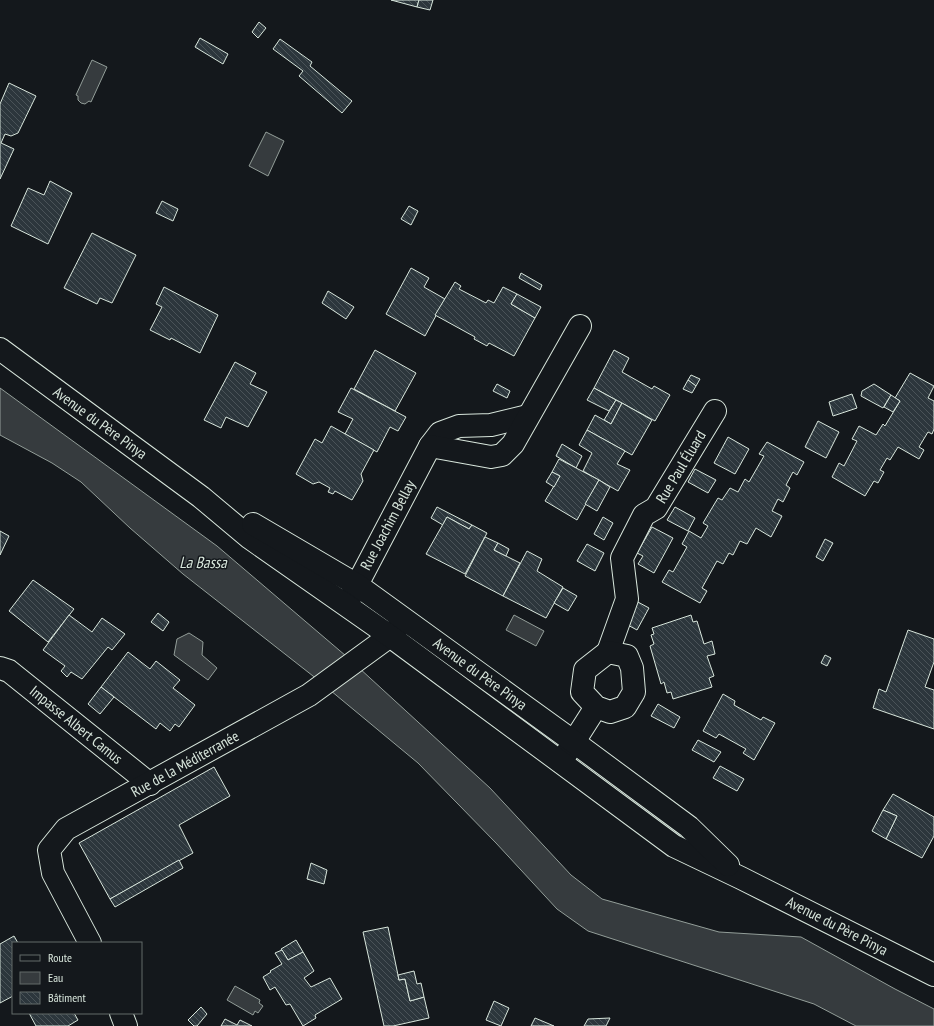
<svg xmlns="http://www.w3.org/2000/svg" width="934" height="1026" font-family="'PT Sans Narrow',sans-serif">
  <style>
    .water { fill: #363b3e; stroke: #939e99 }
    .building { fill: url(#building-back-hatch); stroke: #d8e6dc }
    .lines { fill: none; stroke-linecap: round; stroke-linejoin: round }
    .street-casing { stroke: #d8e6dc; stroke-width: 24 }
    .secondary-casing { stroke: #d8e6dc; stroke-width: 24 }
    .street { stroke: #14181c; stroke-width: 22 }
    .secondary { stroke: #14181c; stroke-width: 22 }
    .labels { text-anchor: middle; stroke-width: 3; stroke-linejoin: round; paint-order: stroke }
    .street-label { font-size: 15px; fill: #d8e6dc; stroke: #14181c }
    .water-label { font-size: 16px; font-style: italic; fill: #d8e6dc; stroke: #14181c }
  </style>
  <defs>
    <pattern id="building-back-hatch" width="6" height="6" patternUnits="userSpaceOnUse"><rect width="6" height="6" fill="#2c363c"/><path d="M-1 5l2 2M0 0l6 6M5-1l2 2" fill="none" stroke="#4a5358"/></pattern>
  </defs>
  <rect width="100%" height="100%" fill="#14181c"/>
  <g class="water">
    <polygon points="92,60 107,67 91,102 89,101 85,104 81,103 78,100 78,96 76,95"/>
    <polygon points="266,132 284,141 268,176 249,166"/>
    <polygon points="0,388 217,546 346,656 490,788 571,875 602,899 719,932 801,937 895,989 934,1009 934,1026 856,1026 814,1004 588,931 557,909 496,843 418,763 313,676 183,574 130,528 81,482 52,463 0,435"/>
    <polygon points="514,615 544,631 536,646 506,630"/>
    <polygon points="189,633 203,642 202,655 217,668 208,680 174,655 177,639"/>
    <polygon points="235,986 260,1000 259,1003 263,1006 258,1013 255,1011 253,1015 227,1000"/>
  </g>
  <g class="building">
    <polygon points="391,0 419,0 417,7"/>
    <polygon points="419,0 433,0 430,10 417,7"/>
    <polygon points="259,22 266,28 258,38 252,32"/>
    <polygon points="200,38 228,54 223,64 195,47"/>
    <polygon points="280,39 312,62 310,66 352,101 342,113 299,76 303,71 273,49"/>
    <polygon points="9,83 36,96 18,133 11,136 5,134 1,143 14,149 0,179 0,104"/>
    <polygon points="50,181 72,193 48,244 11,226 28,188 44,195"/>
    <polygon points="162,201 178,209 173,221 156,213"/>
    <polygon points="409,206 418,211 411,225 401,219"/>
    <polygon points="92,233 136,255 112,303 100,298 97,304 64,288"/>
    <polygon points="411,268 429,278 424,287 445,299 425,336 386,314"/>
    <polygon points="521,273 542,285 540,290 519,278"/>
    <polygon points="455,282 461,286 459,289 486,303 488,300 494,303 503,287 517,294 511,304 535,318 514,356 489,343 487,346 474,339 475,337 435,315"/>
    <polygon points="164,287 218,315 200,353 171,338 170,340 150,330 162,307 156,304"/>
    <polygon points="328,291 354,307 346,319 322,303"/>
    <polygon points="517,294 541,307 535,318 511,304"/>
    <polygon points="375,350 416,373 395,411 354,389"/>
    <polygon points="614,350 629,358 622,372 652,389 654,386 670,395 655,421 594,388"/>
    <polygon points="235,362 256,373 250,384 267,392 248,427 226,417 221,428 204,420"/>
    <polygon points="910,373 934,386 928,398 934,401 934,429 932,434 928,432 919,447 924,450 919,459 898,447 890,460 887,458 880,470 884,472 878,483 874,481 865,496 832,477 839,463 844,466 857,441 852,439 859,426 876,435 883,424 885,426 900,401 895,398"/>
    <polygon points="691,375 700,379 696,386 688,380"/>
    <polygon points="688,380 696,386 692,393 683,389"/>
    <polygon points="497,384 510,391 507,398 493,391"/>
    <polygon points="874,384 891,395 883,408 861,396 862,391"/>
    <polygon points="351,388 406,417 398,431 390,427 377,452 345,434 353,419 338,412"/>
    <polygon points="594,388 616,400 609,411 587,400"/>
    <polygon points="852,394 857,408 833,416 829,402"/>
    <polygon points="891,395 900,401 893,412 884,407"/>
    <polygon points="616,400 622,403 611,424 604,420"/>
    <polygon points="622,403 652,420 632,455 587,430 595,415 611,424"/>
    <polygon points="818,421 839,432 826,458 805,447"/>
    <polygon points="331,426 374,450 361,474 363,481 352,500 335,491 333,494 328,492 330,488 319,482 313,484 296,474 315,439 322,443"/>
    <polygon points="587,430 625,451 617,464 630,470 618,491 583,471 592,453 579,445"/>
    <polygon points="728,437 749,449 735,474 714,463"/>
    <polygon points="767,442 804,462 797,475 793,472 786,485 790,488 783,502 778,499 772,511 782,516 771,537 756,528 747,544 740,541 733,555 729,553 723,564 717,561 702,588 707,591 700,603 662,582 669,570 673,572 687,547 682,544 689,531 701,538 708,526 703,523 718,498 722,500 730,488 738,492 745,479 749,482 764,456 759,454"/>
    <polygon points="562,444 582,456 576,468 556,456"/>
    <polygon points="559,459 599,480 577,520 545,501 560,476 552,472"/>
    <polygon points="695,469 716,480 708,493 688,482"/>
    <polygon points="552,472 560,476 554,487 546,482"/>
    <polygon points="599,480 610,487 597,511 585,504"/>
    <polygon points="437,507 472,525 469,529 447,517 443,525 431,518"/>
    <polygon points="675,507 695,518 688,531 667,520"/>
    <polygon points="447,517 469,529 472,525 487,533 465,574 426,554"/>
    <polygon points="603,517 613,523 604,540 594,534"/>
    <polygon points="652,527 673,538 654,573 638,564 643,556 637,553"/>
    <polygon points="0,531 9,536 0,555"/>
    <polygon points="485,537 498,543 494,550 520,563 503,596 465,576"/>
    <polygon points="825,539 833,543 823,561 816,557"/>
    <polygon points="498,543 509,549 506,556 494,550"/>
    <polygon points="587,544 604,553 595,571 577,561"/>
    <polygon points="527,551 542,559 537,571 563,587 546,618 503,596"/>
    <polygon points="33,580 74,609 48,642 9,611"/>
    <polygon points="563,588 577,596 568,611 554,603"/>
    <polygon points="636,601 649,608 637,630 624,623"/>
    <polygon points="158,613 169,622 163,631 151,622"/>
    <polygon points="69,615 92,632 102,618 125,634 112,650 108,647 82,679 71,672 67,677 61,671 65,666 43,650"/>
    <polygon points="691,615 693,622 697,621 704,644 712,641 715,654 707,656 714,676 709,678 712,687 673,699 671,692 667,693 664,682 661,684 650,646 654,644 651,635 654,634 652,628"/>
    <polygon points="908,630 934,639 934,662 925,687 934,690 934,729 873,708 879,689 886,692"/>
    <polygon points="128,652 150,669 156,661 180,680 173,688 195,705 179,727 175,724 170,731 160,723 156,729 101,687"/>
    <polygon points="825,655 831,658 827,666 821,663"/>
    <polygon points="101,687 114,697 100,714 88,704"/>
    <polygon points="723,694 735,701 734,705 761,720 763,717 775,723 754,760 743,753 746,749 719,734 716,738 703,731"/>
    <polygon points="658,704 680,717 674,728 651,716"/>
    <polygon points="698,740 721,752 714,762 692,750"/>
    <polygon points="720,766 744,779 737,791 713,778"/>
    <polygon points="214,767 230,796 179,825 193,853 110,899 79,843"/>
    <polygon points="893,794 934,817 934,836 922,858 886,839 897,816 883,810"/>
    <polygon points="883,810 897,816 886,839 872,831"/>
    <polygon points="179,860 183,868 115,907 110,899"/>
    <polygon points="311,863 327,870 324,884 307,879"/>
    <polygon points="388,927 399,980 405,979 410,1001 424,997 429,1018 393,1026 384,1026 363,932"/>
    <polygon points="14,936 18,943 13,943 13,996 0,1003 0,944"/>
    <polygon points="296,940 303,952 288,960 281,949"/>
    <polygon points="282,950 288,960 303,952 314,971 304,978 311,987 330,978 342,999 315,1015 316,1018 303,1026 290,1004 286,1005 275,987 270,990 263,977 271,972 270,971 282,964 275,953"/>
    <polygon points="414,971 417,984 421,983 424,997 410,1001 405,979 399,980 398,975"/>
    <polygon points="494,1001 509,1008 501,1026 486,1020"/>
    <polygon points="201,1007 207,1014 197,1026 194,1026 188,1020"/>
    <polygon points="29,1013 74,1013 78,1020 68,1026 36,1026"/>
    <polygon points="535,1018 554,1026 531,1026"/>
    <polygon points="610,1018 606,1026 584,1026 588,1019"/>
    <polygon points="225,1019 237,1025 240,1020 252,1026 221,1026"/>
  </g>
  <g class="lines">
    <defs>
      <g id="street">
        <polyline points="430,446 440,433 459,426 491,425 528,416"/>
        <polyline points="348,602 430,446 491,457 502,455 513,444 580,326"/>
        <polyline points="608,652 627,599 622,558 644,515 656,508 715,411"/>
        <polyline points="0,668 9,671 150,784"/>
        <polyline points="561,762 596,707 582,692 585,670 608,652 627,656 632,668 634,692 625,707 610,712 596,707"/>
        <polyline points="90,943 53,873 49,850 66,829 309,695 390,636 402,623"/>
        <polyline points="121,1013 126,1026"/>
      </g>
      <g id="secondary">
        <polyline points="0,349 201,497 250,538 390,636 674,846 741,878 934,975"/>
        <polyline points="253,524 357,585 574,742 689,827 728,865"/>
      </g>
    </defs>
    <use href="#street" class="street-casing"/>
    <use href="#secondary" class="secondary-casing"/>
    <use href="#street" class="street"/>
    <use href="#secondary" class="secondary"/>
  </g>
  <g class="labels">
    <g class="street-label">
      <text transform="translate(100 423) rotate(36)" y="5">Avenue du Père Pinya</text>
      <text transform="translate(681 467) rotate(-59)" y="5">Rue Paul Éluard</text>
      <text transform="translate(388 525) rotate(-62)" y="5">Rue Joachim Bellay</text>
      <text transform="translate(480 674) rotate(36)" y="5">Avenue du Père Pinya</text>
      <text transform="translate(76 725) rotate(39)" y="5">Impasse Albert Camus</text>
      <text transform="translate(185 764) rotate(-29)" y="5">Rue de la Méditerranée</text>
      <text transform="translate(837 926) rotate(27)" y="5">Avenue du Père Pinya</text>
    </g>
    <g class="water-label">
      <text x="203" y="568">La Bassa</text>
    </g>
  </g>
  <rect x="12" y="942" width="130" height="72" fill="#14181c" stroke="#626a69"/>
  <rect x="20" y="955" width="20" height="6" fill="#14181c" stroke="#626a69"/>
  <text x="48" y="962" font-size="12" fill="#d8e6dc">Route</text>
  <rect x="20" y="972" width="20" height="12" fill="#363b3e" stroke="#626a69"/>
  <text x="48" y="982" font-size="12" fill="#d8e6dc">Eau</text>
  <rect x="20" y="992" width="20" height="12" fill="url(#building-back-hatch)" stroke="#626a69"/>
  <text x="48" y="1002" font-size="12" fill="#d8e6dc">Bâtiment</text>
</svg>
